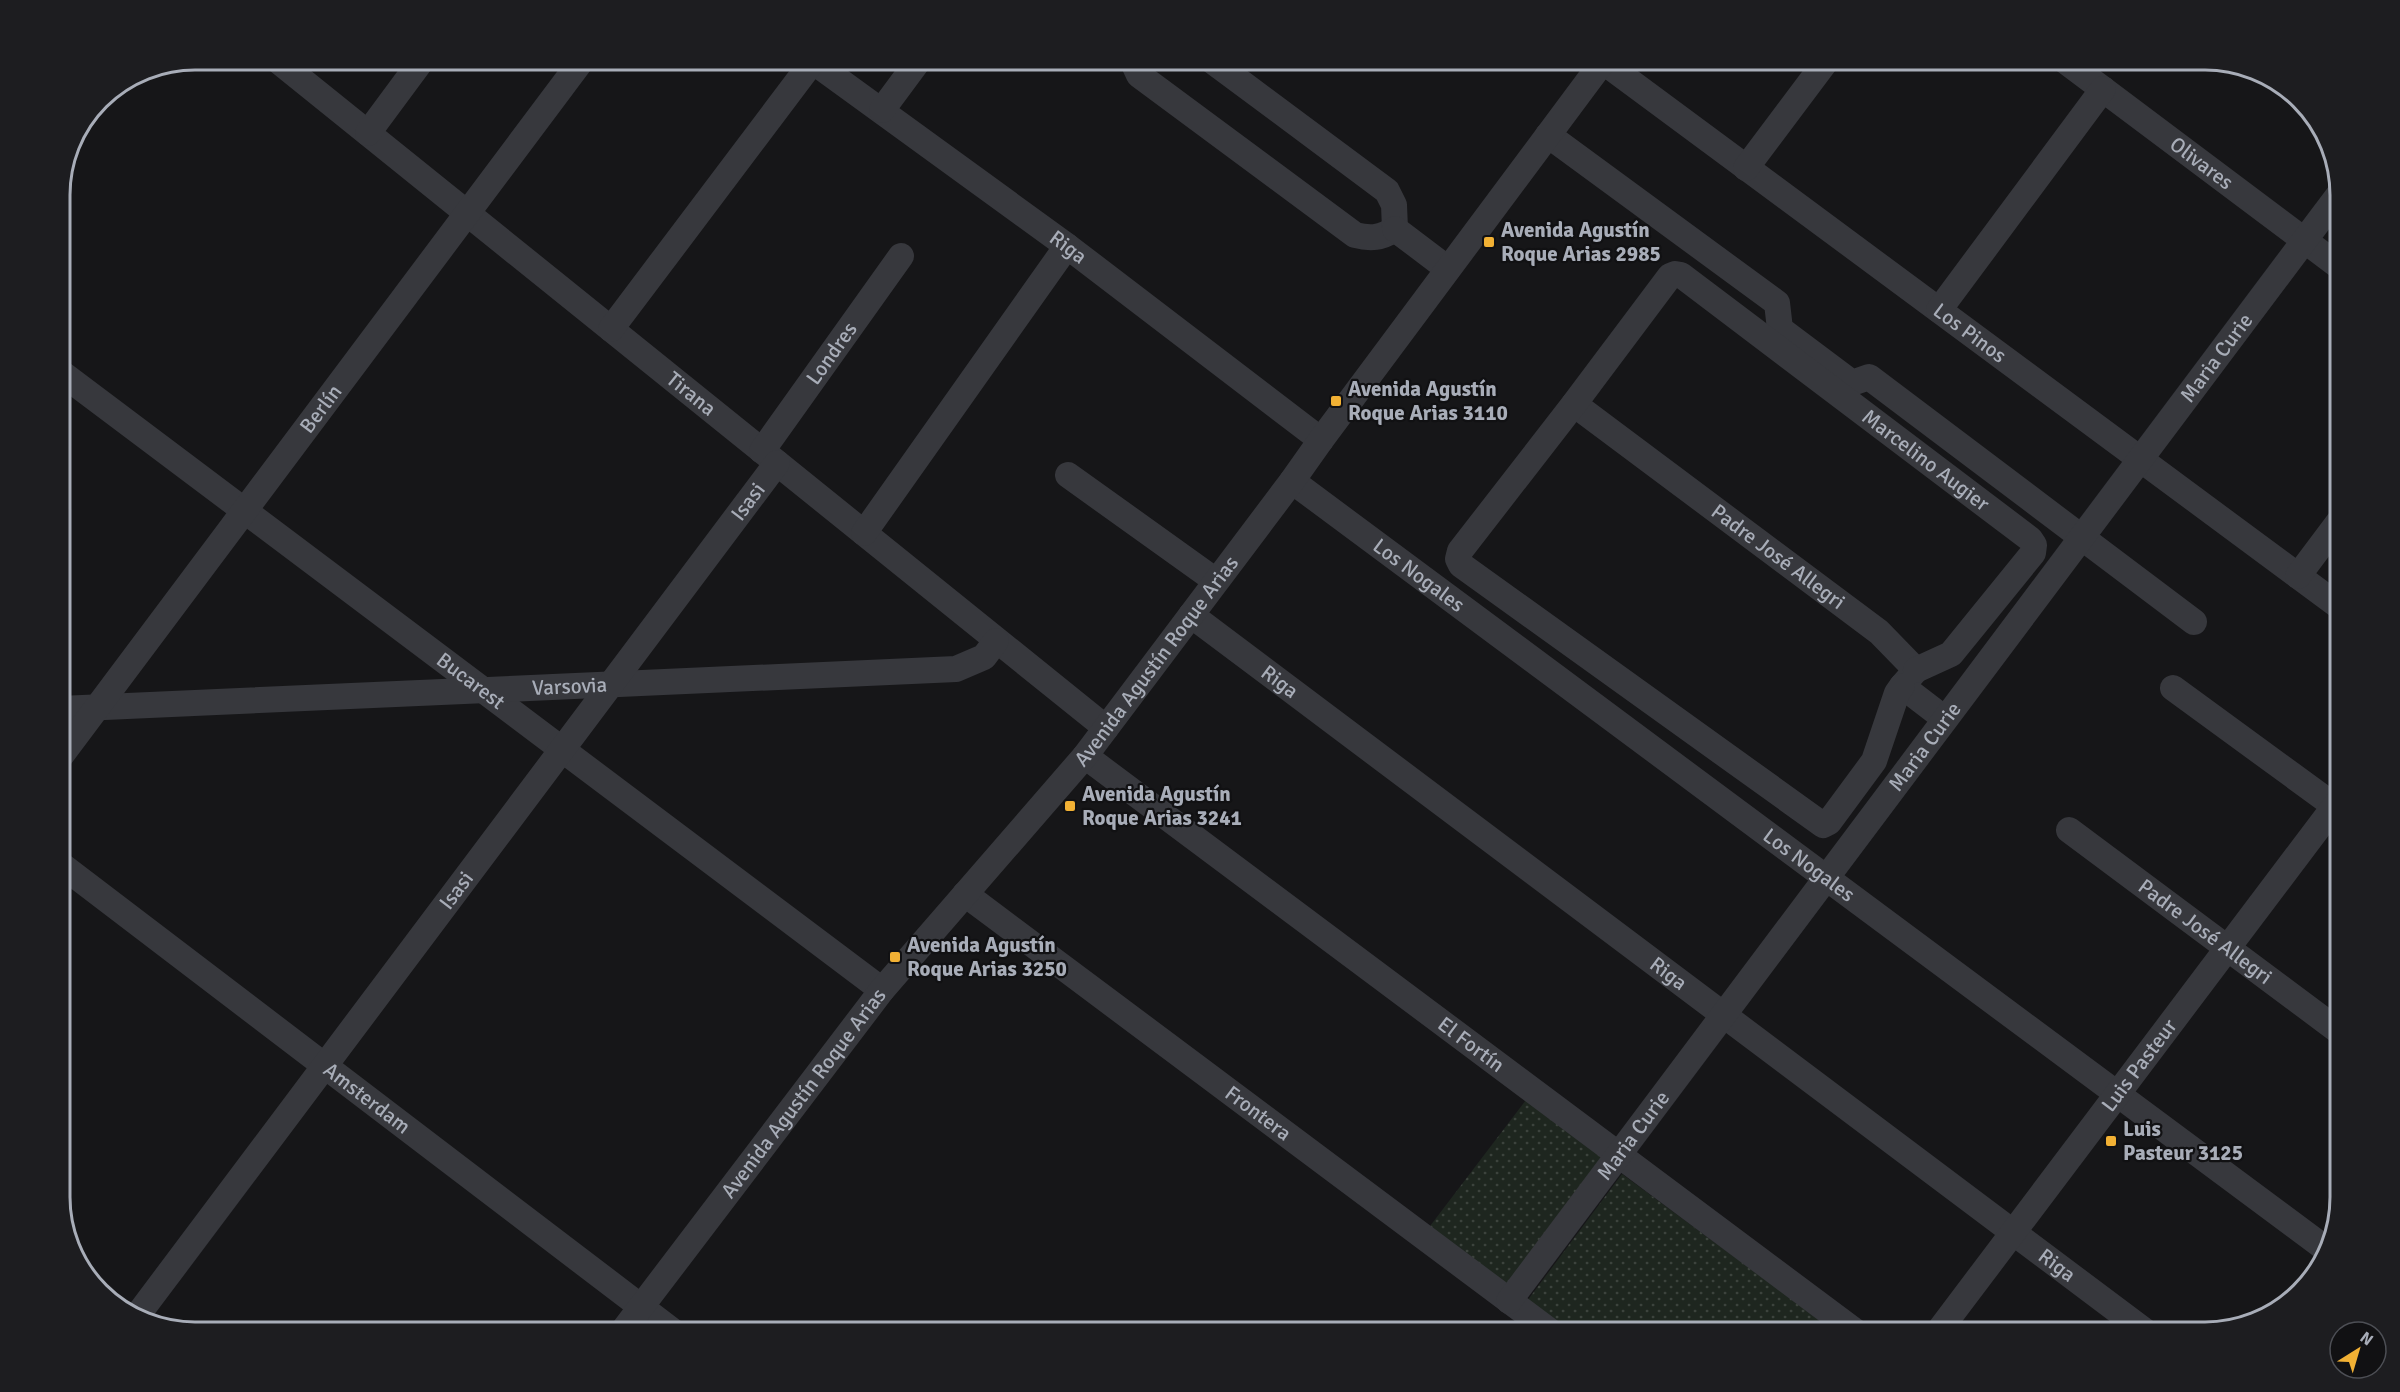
<svg xmlns="http://www.w3.org/2000/svg" width="2400" height="1392" font-family="Signika,sans-serif">
  <style>
    .park { fill: url(#park-dots) }
    .lines { fill: none; stroke-linecap: round; stroke-linejoin: round }
    .minor { stroke: #37383d; stroke-width: 26 }
    .poi-dot { fill: #f2b134; stroke: #111113; stroke-width: 2 }
    .labels { text-anchor: middle; stroke-width: 4.5; stroke-linejoin: round; paint-order: stroke }
    .street-label { font-size: 21px; fill: #a8adb8; stroke: #111113 }
    .poi-label { font-size: 21px; font-weight: bold; fill: #a8adb8; stroke: #111113; text-anchor: start }
    .rim { fill: none; stroke: #a8adb8; stroke-width: 3 }
  </style>
  <defs>
    <pattern id="park-dots" width="8" height="8" patternUnits="userSpaceOnUse" patternTransform="scale(1.5)"><rect width="8" height="8" fill="#1e261f"/><path d="M2 2h.1M6 6h.1" fill="none" stroke="#3c433d" stroke-width="1.8" stroke-linecap="round"/></pattern>
  </defs>
  <rect width="100%" height="100%" fill="#161618"/>
  <g class="park">
    <polygon points="1529,1096 1606,1156 1505,1290 1427,1230"/>
    <polygon points="1622,1174 1836,1332 1568,1332 1527,1301"/>
  </g>
  <g class="lines">
    <g class="minor">
      <path id="s1" d="M277,60L1106,728"/>
      <path id="s2" d="M811,60L1067,246L1321,440"/>
      <path d="M1132,60L1139,75L1355,235C1371,239 1381,238 1395,229"/>
      <polyline points="1211,60 1387,191 1394,205 1395,229"/>
      <path id="s3" d="M1601,60L2340,607"/>
      <path id="s4" d="M2064,60L2340,267"/>
      <polyline points="882,110 919,60"/>
      <polyline points="368,133 422,60"/>
      <polyline points="1548,135 1777,303 1780,329 1852,383 1869,377 2194,622"/>
      <polyline points="1746,168 1827,60"/>
      <polyline points="1395,229 1448,269"/>
      <polyline points="1939,310 2103,89"/>
      <polyline points="611,329 813,61"/>
      <path id="s5" d="M60,372L882,990"/>
      <path id="s6" d="M1574,404L1879,632L1916,670L1902,686L1945,719"/>
      <path id="s7" d="M762,451L901,256"/>
      <polyline points="1068,475 1216,581"/>
      <path id="s8" d="M1292,481L2326,1249"/>
      <polyline points="864,533 1067,246"/>
      <polyline points="2298,576 2340,520"/>
      <path id="s9" d="M1191,615L2146,1332"/>
      <path id="s10" d="M1902,686L1897,693L1874,761L1829,822L1823,825L1461,565L1458,559L1460,551L1574,404L1670,276L1675,274L1681,275L2030,539L2034,545L2033,553L1951,654L1916,670"/>
      <polyline points="2173,688 2340,810"/>
      <path id="s11" d="M60,709L956,669L984,657L996,641"/>
      <path id="s12" d="M1085,756L1856,1332"/>
      <path id="s13" d="M60,757L582,60"/>
      <path id="s14" d="M2069,830L2340,1032"/>
      <path id="s15" d="M60,864L674,1332"/>
      <path id="s16" d="M965,894L1551,1332"/>
      <path id="s17" d="M1509,1301L2340,193"/>
      <path id="s18" d="M137,1316L777,463"/>
      <path id="s19" d="M622,1332L882,990L1085,756L1292,481L1321,440L1604,60"/>
      <path id="s20" d="M1938,1332L2340,799"/>
    </g>
  </g>
  <g class="poi-dot">
    <rect x="1483" y="236" width="12" height="12" rx="3"/>
    <rect x="1330" y="395" width="12" height="12" rx="3"/>
    <rect x="1064" y="800" width="12" height="12" rx="3"/>
    <rect x="889" y="951" width="12" height="12" rx="3"/>
    <rect x="2105" y="1135" width="12" height="12" rx="3"/>
  </g>
  <g class="labels">
    <g class="street-label">
      <text dy="7" stroke="none"><textPath href="#s4" startOffset="172">Olivares</textPath></text>
      <text dy="7" stroke="none"><textPath href="#s2" startOffset="318">Riga</textPath></text>
      <text dy="7" stroke="none"><textPath href="#s3" startOffset="459">Los Pinos</textPath></text>
      <text dy="7" stroke="none"><textPath href="#s7" startOffset="120">Londres</textPath></text>
      <text dy="7" stroke="none"><textPath href="#s17" startOffset="1179">Maria Curie</textPath></text>
      <text dy="7" stroke="none"><textPath href="#s1" startOffset="532">Tirana</textPath></text>
      <text dy="7" stroke="none"><textPath href="#s13" startOffset="435">Berlín</textPath></text>
      <text dy="7" stroke="none"><textPath href="#s10" startOffset="1288">Marcelino Augier</textPath></text>
      <text dy="7" stroke="none"><textPath href="#s18" startOffset="1018">Isasi</textPath></text>
      <text dy="7" stroke="none"><textPath href="#s6" startOffset="255">Padre José Allegri</textPath></text>
      <text dy="7" stroke="none"><textPath href="#s8" startOffset="158">Los Nogales</textPath></text>
      <text dy="7" stroke="none"><textPath href="#s19" startOffset="858">Avenida Agustín Roque Arias</textPath></text>
      <text dy="7" stroke="none"><textPath href="#s5" startOffset="514">Bucarest</textPath></text>
      <text dy="7" stroke="none"><textPath href="#s9" startOffset="111">Riga</textPath></text>
      <text dy="7" stroke="none"><textPath href="#s11" startOffset="510">Varsovia</textPath></text>
      <text dy="7" stroke="none"><textPath href="#s17" startOffset="693">Maria Curie</textPath></text>
      <text dy="7" stroke="none"><textPath href="#s8" startOffset="644">Los Nogales</textPath></text>
      <text dy="7" stroke="none"><textPath href="#s18" startOffset="532">Isasi</textPath></text>
      <text dy="7" stroke="none"><textPath href="#s14" startOffset="170">Padre José Allegri</textPath></text>
      <text dy="7" stroke="none"><textPath href="#s9" startOffset="597">Riga</textPath></text>
      <text dy="7" stroke="none"><textPath href="#s12" startOffset="482">El Fortín</textPath></text>
      <text dy="7" stroke="none"><textPath href="#s20" startOffset="334">Luis Pasteur</textPath></text>
      <text dy="7" stroke="none"><textPath href="#s19" startOffset="300">Avenida Agustín Roque Arias</textPath></text>
      <text dy="7" stroke="none"><textPath href="#s15" startOffset="386">Amsterdam</textPath></text>
      <text dy="7" stroke="none"><textPath href="#s16" startOffset="366">Frontera</textPath></text>
      <text dy="7" stroke="none"><textPath href="#s17" startOffset="207">Maria Curie</textPath></text>
      <text dy="7" stroke="none"><textPath href="#s9" startOffset="1083">Riga</textPath></text>
    </g>
    <g class="poi-label">
      <text x="1501" y="237">Avenida Agustín<tspan x="1501" dy="24">Roque Arias 2985</tspan></text>
      <text x="1348" y="396">Avenida Agustín<tspan x="1348" dy="24">Roque Arias 3110</tspan></text>
      <text x="1082" y="801">Avenida Agustín<tspan x="1082" dy="24">Roque Arias 3241</tspan></text>
      <text x="907" y="952">Avenida Agustín<tspan x="907" dy="24">Roque Arias 3250</tspan></text>
      <text x="2123" y="1136">Luis<tspan x="2123" dy="24">Pasteur 3125</tspan></text>
    </g>
  </g>
  <path d="M0 0H2400V1392H0ZM195 70H2205A125 125 0 0 1 2330 195V1197A125 125 0 0 1 2205 1322H195A125 125 0 0 1 70 1197V195A125 125 0 0 1 195 70Z" fill="#1d1d20" fill-rule="evenodd"/>
  <path class="rim" d="M195 70H2205A125 125 0 0 1 2330 195V1197A125 125 0 0 1 2205 1322H195A125 125 0 0 1 70 1197V195A125 125 0 0 1 195 70Z"/>
  <g transform="translate(2358 1350) rotate(37)"><circle r="28" fill="#111113" stroke="#4d4f55" stroke-width="1.5"/>
  <path d="M0-4.5L10 22L0 15L-10 22Z" fill="#f2b134"/>
  <text y="-9" font-size="16" font-weight="bold" text-anchor="middle" fill="#a8adb8">N</text>
  </g>
</svg>
